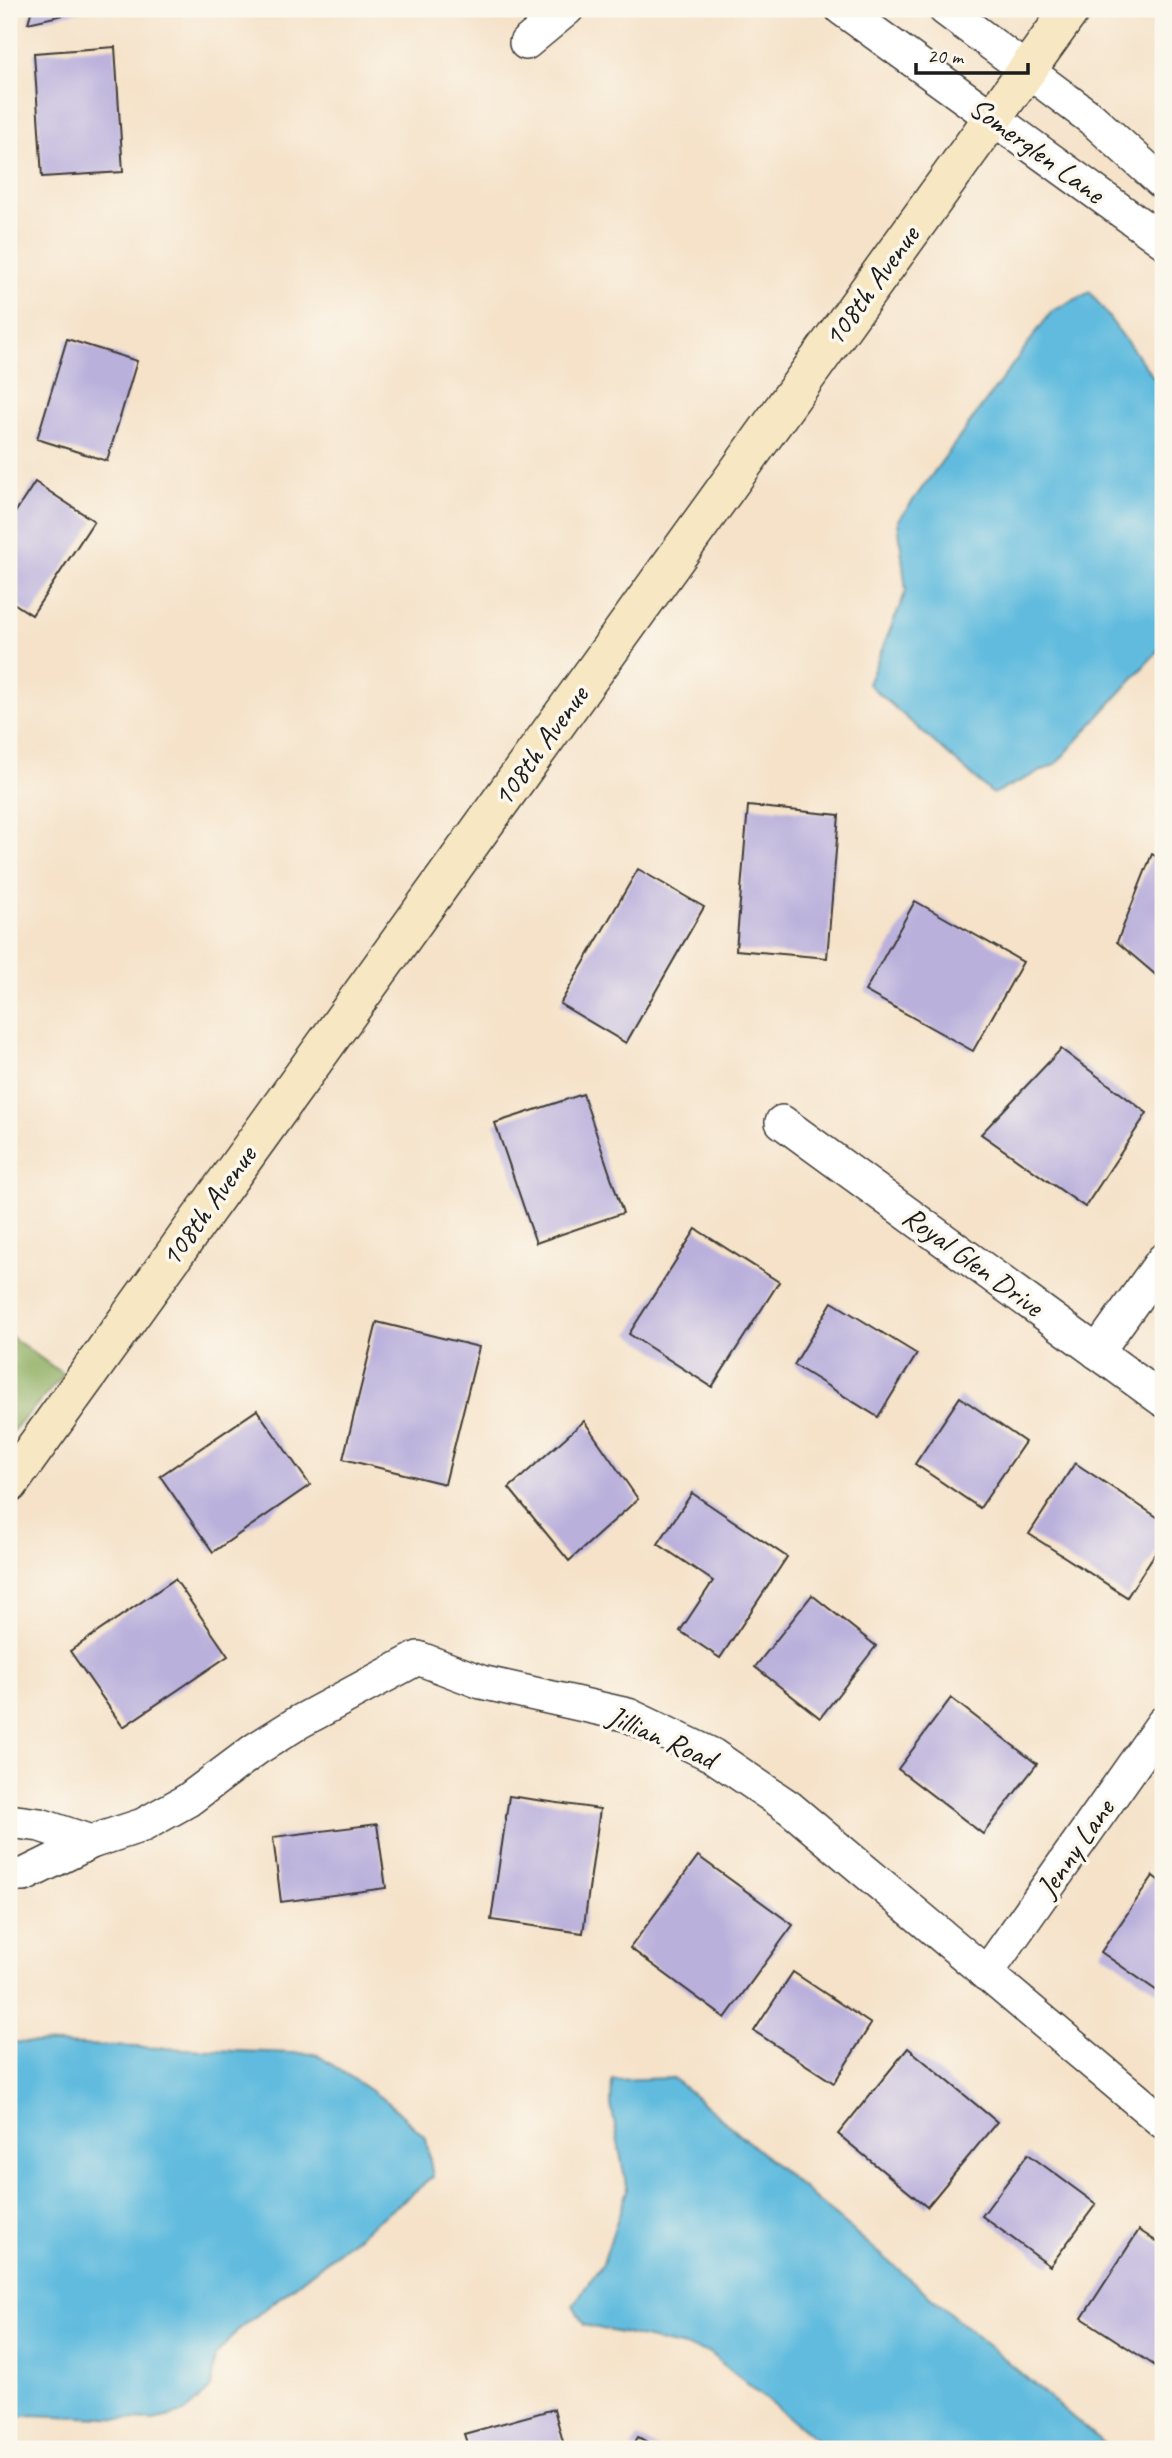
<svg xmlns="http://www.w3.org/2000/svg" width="1172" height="2458" font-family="Caveat,sans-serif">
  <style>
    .forest { fill: #8bab5f; stroke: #54643e; stroke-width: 2 }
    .water { fill: #60bbde; stroke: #3e6c7d; stroke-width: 2 }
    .building { fill: #bab0dc }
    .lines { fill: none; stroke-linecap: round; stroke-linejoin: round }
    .street-casing { stroke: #3d3a36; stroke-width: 36 }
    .secondary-casing { stroke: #3d3a36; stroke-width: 41 }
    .street { stroke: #fff; stroke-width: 33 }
    .secondary { stroke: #f7e8c3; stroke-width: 38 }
    .labels { text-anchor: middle; stroke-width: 7; stroke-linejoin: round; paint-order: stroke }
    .street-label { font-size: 30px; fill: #1c1c1c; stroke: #fbf7ec }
  </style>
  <rect width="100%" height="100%" fill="#fbf7ec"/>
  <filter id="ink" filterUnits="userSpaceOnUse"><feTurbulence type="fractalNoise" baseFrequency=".0143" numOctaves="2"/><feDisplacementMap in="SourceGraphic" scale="14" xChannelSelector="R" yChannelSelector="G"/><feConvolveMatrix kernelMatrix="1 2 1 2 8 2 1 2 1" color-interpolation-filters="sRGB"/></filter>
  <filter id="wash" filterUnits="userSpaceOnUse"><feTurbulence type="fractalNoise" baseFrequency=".00686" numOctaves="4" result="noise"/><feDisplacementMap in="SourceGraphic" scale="28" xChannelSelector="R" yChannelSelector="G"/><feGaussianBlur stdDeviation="1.57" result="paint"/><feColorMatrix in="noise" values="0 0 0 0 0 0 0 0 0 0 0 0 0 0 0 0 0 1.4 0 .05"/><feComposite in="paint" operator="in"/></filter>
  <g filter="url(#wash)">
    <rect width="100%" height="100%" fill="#f5e2c9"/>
    <polygon class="forest" points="9,1335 64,1375 9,1435"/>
    <g class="water">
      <polygon points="1090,292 1163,390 1163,645 1056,764 993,794 868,684 906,591 898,521 1052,311"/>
      <polygon points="9,2042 316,2054 389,2103 426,2138 433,2177 237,2331 215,2356 211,2388 184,2413 153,2420 32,2415 9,2418"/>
      <polygon points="673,2078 1110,2449 828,2449 708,2352 584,2325 573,2305 603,2263 627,2190 611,2105 612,2080"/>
    </g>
    <g id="blocks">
      <g class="building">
        <polygon points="32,9 86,9 86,10 28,23"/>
        <polygon points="115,47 123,172 42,177 34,53"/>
        <polygon points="67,339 137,361 107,461 37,439"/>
        <polygon points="35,482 94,521 32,615 9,600 9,522"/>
        <polygon points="748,806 839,815 827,958 736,950"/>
        <polygon points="1152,854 1163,861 1163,981 1117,942"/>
        <polygon points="638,869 704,907 626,1043 560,1004"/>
        <polygon points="915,901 1023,962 973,1051 865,991"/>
        <polygon points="1061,1049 1147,1113 1085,1207 981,1134"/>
        <polygon points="583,1094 623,1213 536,1243 495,1123"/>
        <polygon points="696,1229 779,1282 712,1387 629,1334"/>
        <polygon points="832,1302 917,1354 878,1417 794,1365"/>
        <polygon points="377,1322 479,1347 445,1484 343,1459"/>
        <polygon points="960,1397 1025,1442 980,1508 915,1464"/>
        <polygon points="257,1410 310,1485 213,1552 160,1476"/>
        <polygon points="584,1421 638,1499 569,1561 509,1488"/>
        <polygon points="1075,1463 1163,1521 1163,1541 1127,1597 1029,1534"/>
        <polygon points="692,1493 787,1557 720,1658 680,1631 713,1581 658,1544"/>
        <polygon points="175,1579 228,1656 123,1727 70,1651"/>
        <polygon points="812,1595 876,1646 820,1718 755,1667"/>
        <polygon points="951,1698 1037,1764 983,1834 898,1769"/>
        <polygon points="509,1796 600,1809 583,1933 491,1920"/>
        <polygon points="377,1824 386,1888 281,1902 273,1837"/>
        <polygon points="698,1856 793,1925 725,2018 630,1948"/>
        <polygon points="1153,1876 1163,1884 1163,1995 1101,1952"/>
        <polygon points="793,1972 871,2024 834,2083 754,2031"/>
        <polygon points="908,2048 997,2122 927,2207 838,2134"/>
        <polygon points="1028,2154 1096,2204 1050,2266 982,2216"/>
        <polygon points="1139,2230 1163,2246 1163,2371 1082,2318"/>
        <polygon points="554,2409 565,2449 469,2449 464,2434"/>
        <polygon points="638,2437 660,2449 631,2449"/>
      </g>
    </g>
  </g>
  <g filter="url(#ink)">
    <use href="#blocks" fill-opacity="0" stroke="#3d3a36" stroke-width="2"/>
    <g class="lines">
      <defs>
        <g id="street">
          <polyline points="842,9 1163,241"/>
          <polyline points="945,9 1092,119 1163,183"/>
          <polyline points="526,43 567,9"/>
          <polyline points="782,1122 1163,1400"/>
          <polyline points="1097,1352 1163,1260"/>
          <polyline points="9,1821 40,1825 91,1842"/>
          <polyline points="9,1875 24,1875 91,1842 143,1825 188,1800 256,1749 299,1722 418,1658 481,1682 628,1715 712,1755 790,1808 1163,2122"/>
          <polyline points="986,1974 1163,1723"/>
        </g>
        <polyline id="secondary" points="9,1484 1071,9"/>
      </defs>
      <use href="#street" class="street-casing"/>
      <use href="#secondary" class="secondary-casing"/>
      <use href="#street" class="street"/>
      <use href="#secondary" class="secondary"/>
    </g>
  </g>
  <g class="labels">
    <g class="street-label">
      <text transform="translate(1037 150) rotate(36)" y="10">Somerglen Lane</text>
      <text transform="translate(871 286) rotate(-54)" y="10">108th Avenue</text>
      <text transform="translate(540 746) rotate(-54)" y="10">108th Avenue</text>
      <text transform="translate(208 1206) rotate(-54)" y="10">108th Avenue</text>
      <text transform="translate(973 1261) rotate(36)" y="10">Royal Glen Drive</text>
      <text transform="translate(662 1737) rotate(24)" y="10">Jillian Road</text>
      <text transform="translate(1075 1848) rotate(-55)" y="10">Jenny Lane</text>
    </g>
  </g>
  <rect width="1172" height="2458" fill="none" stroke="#fbf7ec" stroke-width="35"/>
  <path d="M916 63v10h112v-10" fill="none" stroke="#1c1c1c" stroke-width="3.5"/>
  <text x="927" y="63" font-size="21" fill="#1c1c1c" stroke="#fbf7ec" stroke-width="5" paint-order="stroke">20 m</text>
</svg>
